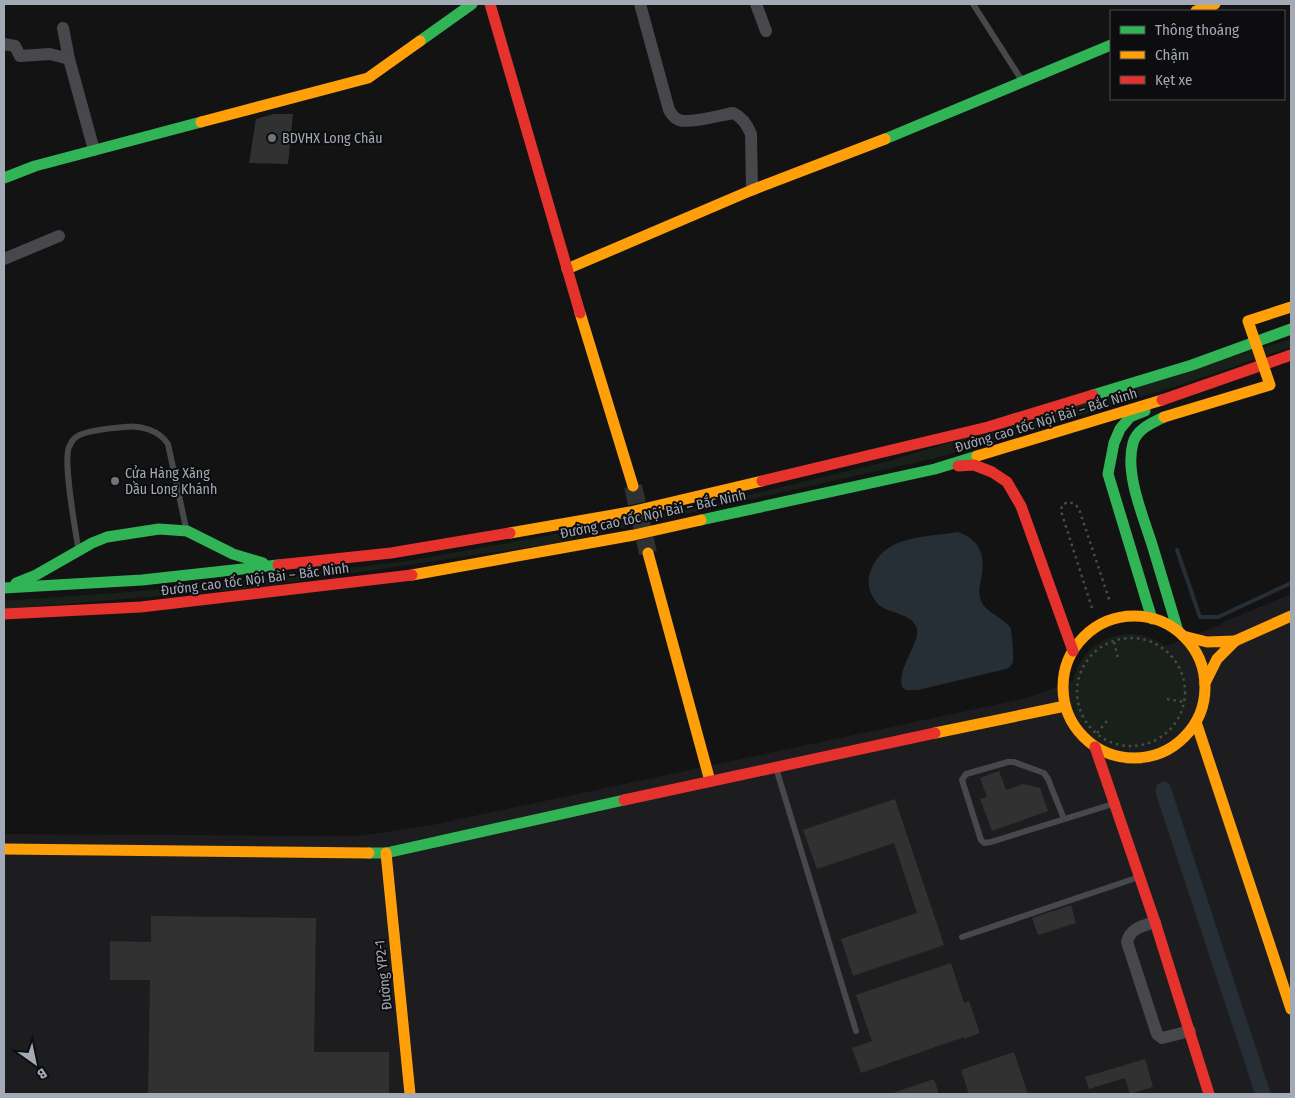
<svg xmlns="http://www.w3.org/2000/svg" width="1295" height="1098" font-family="'Fira Sans Condensed',sans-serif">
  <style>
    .built { fill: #1d1d1f }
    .green { fill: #192019 }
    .water { fill: #252f35 }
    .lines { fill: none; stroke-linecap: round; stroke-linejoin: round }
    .stream { stroke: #252f35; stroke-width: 4 }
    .building { fill: #313132 }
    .secondary-tunnel { stroke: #303133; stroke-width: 18; stroke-dasharray: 18 9; stroke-linecap: butt }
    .path { stroke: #484a4e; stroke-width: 2.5; stroke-dasharray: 2.5 4; stroke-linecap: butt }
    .lane { stroke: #47484c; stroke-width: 6 }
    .street { stroke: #47484c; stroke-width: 12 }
    .fast { stroke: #30b455; stroke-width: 11 }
    .slow { stroke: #ff9f0a; stroke-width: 11 }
    .jam { stroke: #e5322d; stroke-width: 11 }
    .slow-bridge { stroke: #ff9f0a; stroke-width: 11 }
    .poi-dot { fill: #70757c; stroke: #0d0d0f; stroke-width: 2 }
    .labels { text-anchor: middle; stroke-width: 4; stroke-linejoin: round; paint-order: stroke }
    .poi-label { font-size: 14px; fill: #a2aab5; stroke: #0d0d0f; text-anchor: start }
    .street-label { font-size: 14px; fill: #a2aab5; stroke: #0d0d0f }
  </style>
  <rect width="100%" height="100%" fill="#131313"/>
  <polygon class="built" points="1291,594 1291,1094 4,1094 4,834 359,836 432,825 1027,698 1221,625 1221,623"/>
  <g class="green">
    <polygon points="1291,339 1291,347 1177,386 940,457 545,545 244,589 4,609 4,601 141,591 318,572 414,560 687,510 889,461"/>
    <circle cx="1130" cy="692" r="58"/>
  </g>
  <g class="water">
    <path d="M958,532C978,539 985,552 982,574C981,582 978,589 980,597C983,612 1001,616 1010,627C1012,630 1014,656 1013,661C1012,667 1007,669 1002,670L918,690H906L902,687C897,668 920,643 917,629C913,613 889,614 879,605C872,598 867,587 869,577C880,534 923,538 958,532Z"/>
    <polygon points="1165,781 1170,785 1271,1094 1255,1094 1155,791 1158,784"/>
  </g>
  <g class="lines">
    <polyline class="stream" points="1177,550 1200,617 1218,617 1291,583"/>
  </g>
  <g class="building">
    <polygon points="274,114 293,114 288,164 249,163 256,119"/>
    <polygon points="999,771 1006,790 1023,784 1040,788 1048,811 992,831 980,799 987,797 980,778"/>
    <polygon points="895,799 944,945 853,976 841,939 917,913 894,843 817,869 803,830"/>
    <polygon points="1071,905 1076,923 1038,935 1032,918"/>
    <polygon points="151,916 316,918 314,1052 389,1052 389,1094 148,1094 150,980 110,980 110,941 151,942"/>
    <polygon points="951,963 964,1003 969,1001 980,1033 964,1039 964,1037 861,1073 852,1048 872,1041 856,995"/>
    <polygon points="1014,1052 1028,1094 969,1094 961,1070"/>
    <polygon points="1145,1059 1153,1087 1130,1094 1125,1078 1089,1089 1085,1077"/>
    <polygon points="934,1079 939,1094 895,1094 895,1092"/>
  </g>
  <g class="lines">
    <polyline class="secondary-tunnel" points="633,486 648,553"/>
    <g class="path">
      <polyline points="1092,608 1061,511 1062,505 1068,502 1075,504 1079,509 1110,602"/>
      <circle cx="1131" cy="692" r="54"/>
      <polyline points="1114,642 1118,658"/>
      <polyline points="1167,699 1184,702"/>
      <polyline points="1097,733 1107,721"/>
    </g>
    <g class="lane">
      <polyline points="973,4 1021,79"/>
      <path d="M78,547C75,527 63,462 69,447C70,445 73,439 75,438C83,430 112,428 124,427C140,425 159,430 168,444L186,528"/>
      <polyline points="776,768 856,1031"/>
      <polyline points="1064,819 1048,779 1044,773 1014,762 1008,762 966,774 962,780 981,840 984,843 991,842 1113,804"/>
      <polyline points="962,937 1139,877"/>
    </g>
    <g class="street">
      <path d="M640,4L669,110C671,113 673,117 677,119C686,125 721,115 733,113C742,117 747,124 751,134L752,190"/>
      <polyline points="756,4 766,31"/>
      <polyline points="63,28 69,59 94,150"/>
      <polyline points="4,44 15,46 20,56 50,54 69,59"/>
      <polyline points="4,259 59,236"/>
      <path d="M1155,922C1143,926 1130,928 1127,942L1157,1034L1162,1038L1190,1031"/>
    </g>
    <g class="fast">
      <polyline points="420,41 472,4"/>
      <polyline points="885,139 1111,45"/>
      <polyline points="4,178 35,166 201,122"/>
      <polyline points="1093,395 1192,365 1291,329"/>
      <polyline points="1145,411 1130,417 1120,429 1114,443 1108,474 1152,619"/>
      <path d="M1164,417C1152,423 1137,429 1133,443C1124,475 1145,520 1154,551C1162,577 1170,604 1178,631"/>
      <polyline points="701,520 935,469 977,456"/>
      <polyline points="16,583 36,575 92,543 107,537 159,529 187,531 233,554 263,563"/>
      <polyline points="4,588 142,580 278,565"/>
      <polyline points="369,853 386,853 624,800"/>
    </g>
    <g class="slow">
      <polyline points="1196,11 1215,4"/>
      <polyline points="201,122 368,78 420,41"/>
      <polyline points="567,269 752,190 885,139"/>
      <polyline points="580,313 633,486"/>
      <polyline points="977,456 1162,400"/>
      <polyline points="510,533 630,512 762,481"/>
      <polyline points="648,553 710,781"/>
      <polyline points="412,575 634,535 701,520"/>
      <circle cx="1134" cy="687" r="71"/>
      <polyline points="1183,636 1207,642 1235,641 1217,659 1205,683"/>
      <polyline points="1235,641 1291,616"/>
      <polyline points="1196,722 1291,1009"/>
      <polyline points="935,733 1065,706"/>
      <polyline points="4,849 369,853"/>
      <polyline points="386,853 410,1094"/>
    </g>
    <g class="jam">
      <polyline points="490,4 580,313"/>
      <polyline points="1162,400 1291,355"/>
      <polyline points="958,466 974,465 992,472 1007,482 1021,506 1073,651"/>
      <polyline points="762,481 988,427 1093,395"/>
      <polyline points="278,565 391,553 510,533"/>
      <polyline points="4,614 141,607 412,575"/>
      <polyline points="1095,747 1155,922 1209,1094"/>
      <polyline points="624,800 935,733"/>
    </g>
    <polyline class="slow-bridge" points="1164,417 1270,385 1248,321 1291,307"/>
  </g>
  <g class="poi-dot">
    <circle cx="272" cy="138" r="5"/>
    <circle cx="115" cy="481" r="5"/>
  </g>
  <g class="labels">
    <g class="poi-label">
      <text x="282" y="143">BDVHX Long Châu</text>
      <text x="125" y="478">Cửa Hàng Xăng<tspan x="125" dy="16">Dầu Long Khánh</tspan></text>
    </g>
    <g class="street-label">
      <text transform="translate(1046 420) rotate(-17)" y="5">Đường cao tốc Nội Bài – Bắc Ninh</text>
      <text transform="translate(653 514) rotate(-12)" y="5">Đường cao tốc Nội Bài – Bắc Ninh</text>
      <text transform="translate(255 579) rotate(-7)" y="5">Đường cao tốc Nội Bài – Bắc Ninh</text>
      <text transform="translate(383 975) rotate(-96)" y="5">Đường YP2-1</text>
    </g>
  </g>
  <rect width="1295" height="1098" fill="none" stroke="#a2aab5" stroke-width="10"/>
  <rect x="1110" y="10" width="175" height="90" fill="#0d0d0f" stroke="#494c51"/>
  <rect x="1120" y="26" width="25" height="8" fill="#30b455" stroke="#494c51"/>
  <text x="1155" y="35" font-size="15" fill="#a2aab5">Thông thoáng</text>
  <rect x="1120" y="51" width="25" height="8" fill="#ff9f0a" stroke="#494c51"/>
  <text x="1155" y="60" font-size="15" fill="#a2aab5">Chậm</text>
  <rect x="1120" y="76" width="25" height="8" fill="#e5322d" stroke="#494c51"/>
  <text x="1155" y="85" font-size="15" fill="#a2aab5">Kẹt xe</text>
  <g transform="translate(35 1063) rotate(147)" stroke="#0d0d0f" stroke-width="4" paint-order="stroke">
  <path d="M0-4L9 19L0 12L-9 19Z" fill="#a2aab5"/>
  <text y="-8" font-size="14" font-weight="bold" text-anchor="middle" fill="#a2aab5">B</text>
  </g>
</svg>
